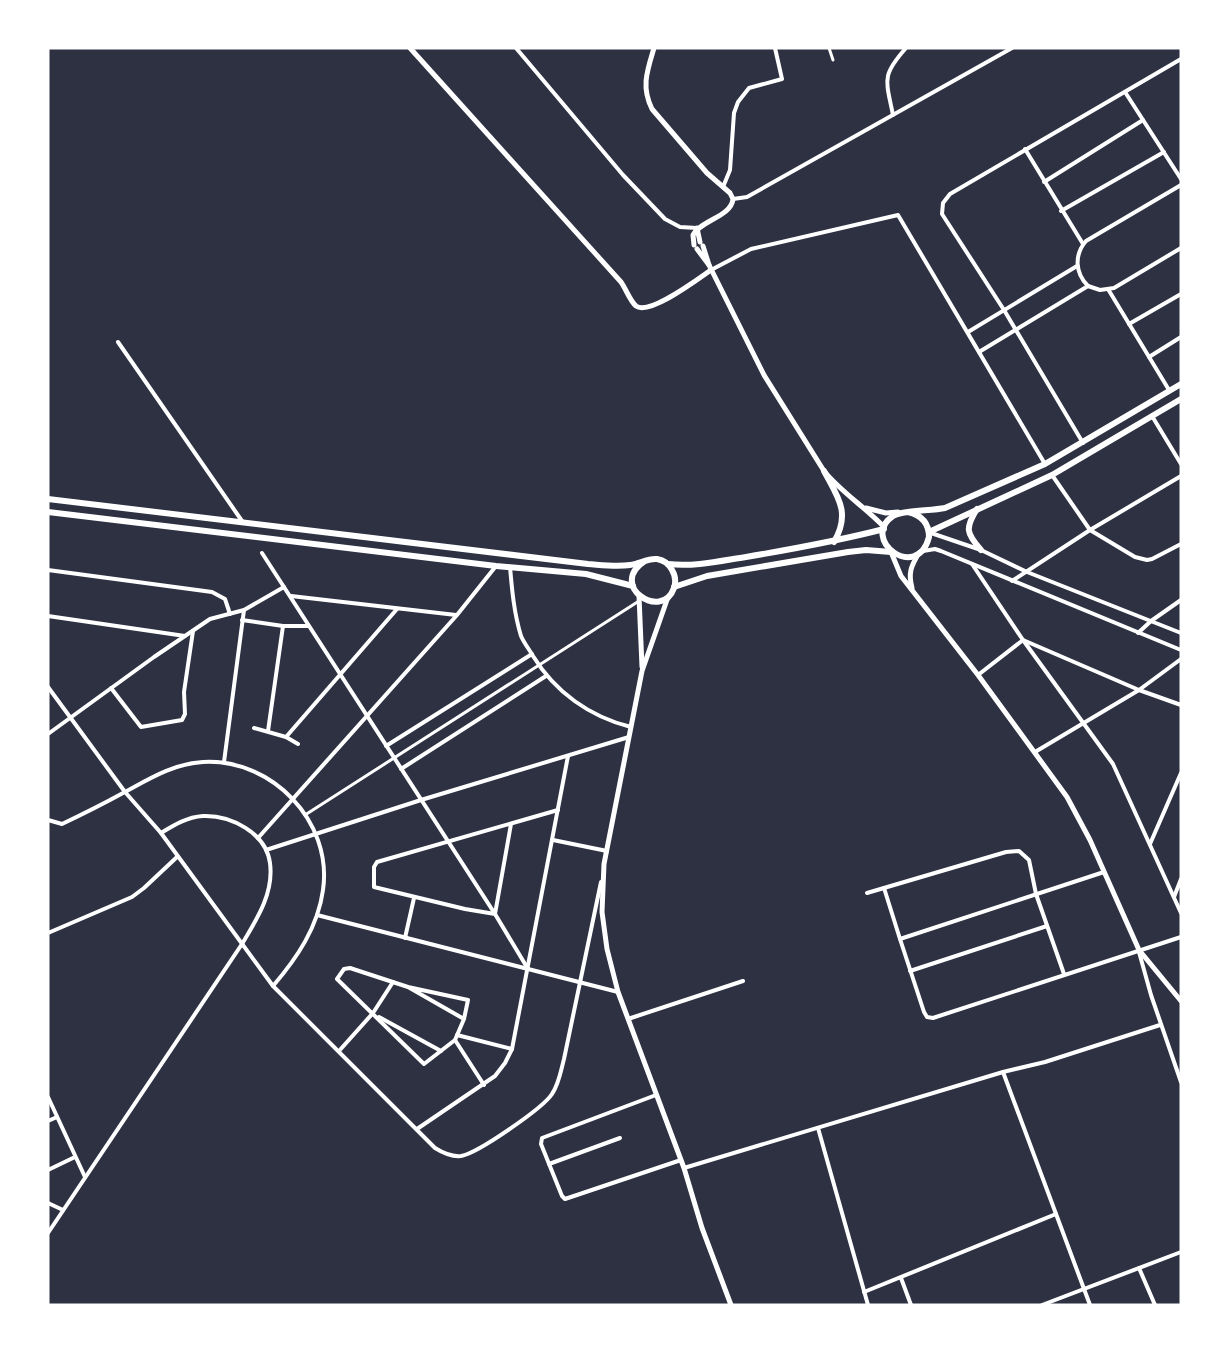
<svg xmlns="http://www.w3.org/2000/svg" width="1229" height="1353" font-family="'PT Sans',sans-serif">
  <style>
    .lines { fill: none; stroke-linecap: round; stroke-linejoin: round }
    .pedestrian { stroke: #fff; stroke-width: 3 }
    .minor { stroke: #fff; stroke-width: 4 }
    .tertiary { stroke: #fff; stroke-width: 5 }
    .secondary { stroke: #fff; stroke-width: 6 }
  </style>
  <rect width="100%" height="100%" fill="#2d3142"/>
  <g class="lines">
    <g class="pedestrian">
      <polyline points="829,48 833,60"/>
      <polyline points="305,815 639,601"/>
    </g>
    <g class="minor">
      <polyline points="516,48 623,175 665,219 680,227 697,228"/>
      <polyline points="1125,92 1181,179"/>
      <path d="M893,115C886,80 881,76 906,48"/>
      <polyline points="1025,149 1083,244"/>
      <polyline points="1044,182 1143,120"/>
      <polyline points="723,187 730,170 734,113 738,102 749,88 782,79 775,48"/>
      <polyline points="733,199 747,197 1012,48"/>
      <polyline points="1061,211 1164,152"/>
      <polyline points="711,270 751,249 898,215 1045,464"/>
      <path d="M1088,286C1075,273 1074,255 1086,241L1181,185"/>
      <polyline points="1108,289 1169,390"/>
      <polyline points="1129,324 1181,294"/>
      <polyline points="968,332 1077,266"/>
      <polyline points="118,342 242,521"/>
      <polyline points="979,352 1088,286 1100,290 1114,288 1181,248"/>
      <polyline points="1149,357 1181,337"/>
      <polyline points="1152,416 1181,464"/>
      <polyline points="1083,443 1004,310 942,214 943,203 950,194 1181,59"/>
      <polyline points="1052,475 1090,530 1135,557 1147,560 1152,559 1181,544"/>
      <polyline points="931,533 981,550 1027,572 1181,633"/>
      <polyline points="923,551 935,549 941,551 1181,650"/>
      <polyline points="262,553 495,914 528,969"/>
      <polyline points="972,564 1023,640 1113,764 1181,913"/>
      <path d="M510,567C512,590 514,613 521,636C524,643 529,649 533,656C555,692 590,717 631,727"/>
      <polyline points="48,570 212,592 225,599 230,614"/>
      <polyline points="1012,581 1090,530 1181,476"/>
      <polyline points="291,596 456,615"/>
      <polyline points="48,616 185,636"/>
      <polyline points="242,620 283,626 308,626"/>
      <polyline points="1138,633 1151,621 1181,600"/>
      <polyline points="978,675 1023,640 1139,690 1181,705"/>
      <path d="M48,687L125,792L161,833L273,986L435,1148C443,1153 451,1157 461,1156C478,1153 543,1108 552,1094C559,1084 561,1070 564,1059L601,882"/>
      <polyline points="111,688 141,727 182,720 185,714 184,692 193,631"/>
      <polyline points="254,728 286,737 298,744"/>
      <polyline points="268,731 283,626"/>
      <polyline points="48,734 154,657 210,619 244,610 284,587"/>
      <polyline points="286,737 397,609"/>
      <polyline points="386,746 532,654"/>
      <polyline points="1035,752 1139,690 1181,659"/>
      <polyline points="224,762 244,610"/>
      <polyline points="401,769 546,676"/>
      <path d="M48,820L62,824C83,814 103,804 123,793C149,779 172,764 203,762C271,758 333,821 323,890C318,927 297,958 273,986"/>
      <polyline points="511,824 495,914 465,909 374,887 374,867 377,862 558,810"/>
      <polyline points="258,838 457,615 496,566"/>
      <polyline points="553,840 607,851"/>
      <polyline points="1150,844 1181,773"/>
      <polyline points="266,850 421,800 629,737"/>
      <polyline points="1104,872 900,939 924,1012 927,1017 933,1018 1181,937"/>
      <polyline points="884,888 900,939"/>
      <polyline points="867,893 1006,852 1019,851 1029,860 1036,894 1064,974"/>
      <polyline points="1174,897 1181,879"/>
      <polyline points="317,915 618,992"/>
      <polyline points="48,933 132,897 144,888 177,857"/>
      <polyline points="405,938 414,898"/>
      <polyline points="1139,952 1151,995 1181,1082"/>
      <polyline points="910,971 1047,926"/>
      <polyline points="408,987 468,1000 464,1019 455,1040 424,1064 337,979 344,969 350,968 408,987 464,1019"/>
      <polyline points="379,1017 441,1051"/>
      <polyline points="628,1019 743,981"/>
      <polyline points="457,1035 512,1049"/>
      <polyline points="455,1040 484,1085"/>
      <polyline points="339,1051 373,1013 393,982"/>
      <polyline points="1003,1072 1090,1305"/>
      <polyline points="656,1095 542,1138 541,1144 562,1196 565,1199 681,1160"/>
      <polyline points="48,1097 85,1177"/>
      <polyline points="48,1121 57,1117"/>
      <polyline points="818,1128 868,1305"/>
      <polyline points="417,1129 495,1076 505,1063 512,1049 568,756"/>
      <polyline points="549,1164 620,1138"/>
      <polyline points="684,1168 1003,1072 1045,1062 1160,1025"/>
      <polyline points="48,1170 75,1157"/>
      <polyline points="48,1203 63,1210"/>
      <path d="M48,1233L242,944C257,919 274,893 270,863C266,833 231,815 203,816C187,817 174,825 161,833"/>
      <polyline points="1139,1268 1155,1305"/>
      <polyline points="901,1278 911,1305"/>
      <polyline points="864,1292 1056,1214"/>
      <polyline points="1042,1305 1181,1252"/>
    </g>
    <g class="tertiary">
      <path d="M410,48L621,282C626,289 630,301 636,306C649,316 698,279 711,270"/>
      <path d="M654,48C647,71 641,87 652,109L707,173L730,193L733,199C731,217 701,220 693,235L694,245"/>
      <polyline points="697,228 700,242"/>
      <polyline points="697,249 709,265 703,246"/>
      <path d="M709,265L764,375L824,471C841,492 865,507 884,527"/>
      <polyline points="866,508 886,513 898,512"/>
      <polyline points="891,552 901,576 978,675 1067,797 1090,840 1139,950 1181,1001"/>
      <path d="M912,588C908,573 911,566 919,553"/>
      <polyline points="639,596 642,667"/>
      <polyline points="668,597 642,671 604,864 602,912 607,949 618,992 684,1168 702,1228 731,1305"/>
    </g>
    <g class="secondary">
      <path d="M824,471C838,497 851,513 834,542"/>
      <path d="M48,499L588,564C602,565 616,567 630,565C639,564 648,558 657,559C663,560 669,564 672,570C675,575 676,582 674,588C662,622 607,585 645,561"/>
      <path d="M977,509C965,528 966,533 981,550"/>
      <polyline points="48,512 496,566 586,574 633,586"/>
      <path d="M908,512C921,515 929,523 929,537C917,583 859,539 893,516C902,510 931,511 945,508L1045,464L1181,384"/>
      <polyline points="929,532 1052,475 1181,399"/>
      <path d="M668,564C694,567 720,561 746,557C793,549 838,541 884,529"/>
      <polyline points="674,587 707,576 848,552 866,550 891,552"/>
    </g>
  </g>
  <rect width="1229" height="1353" fill="none" stroke="#ffffff" stroke-width="99"/>
</svg>
